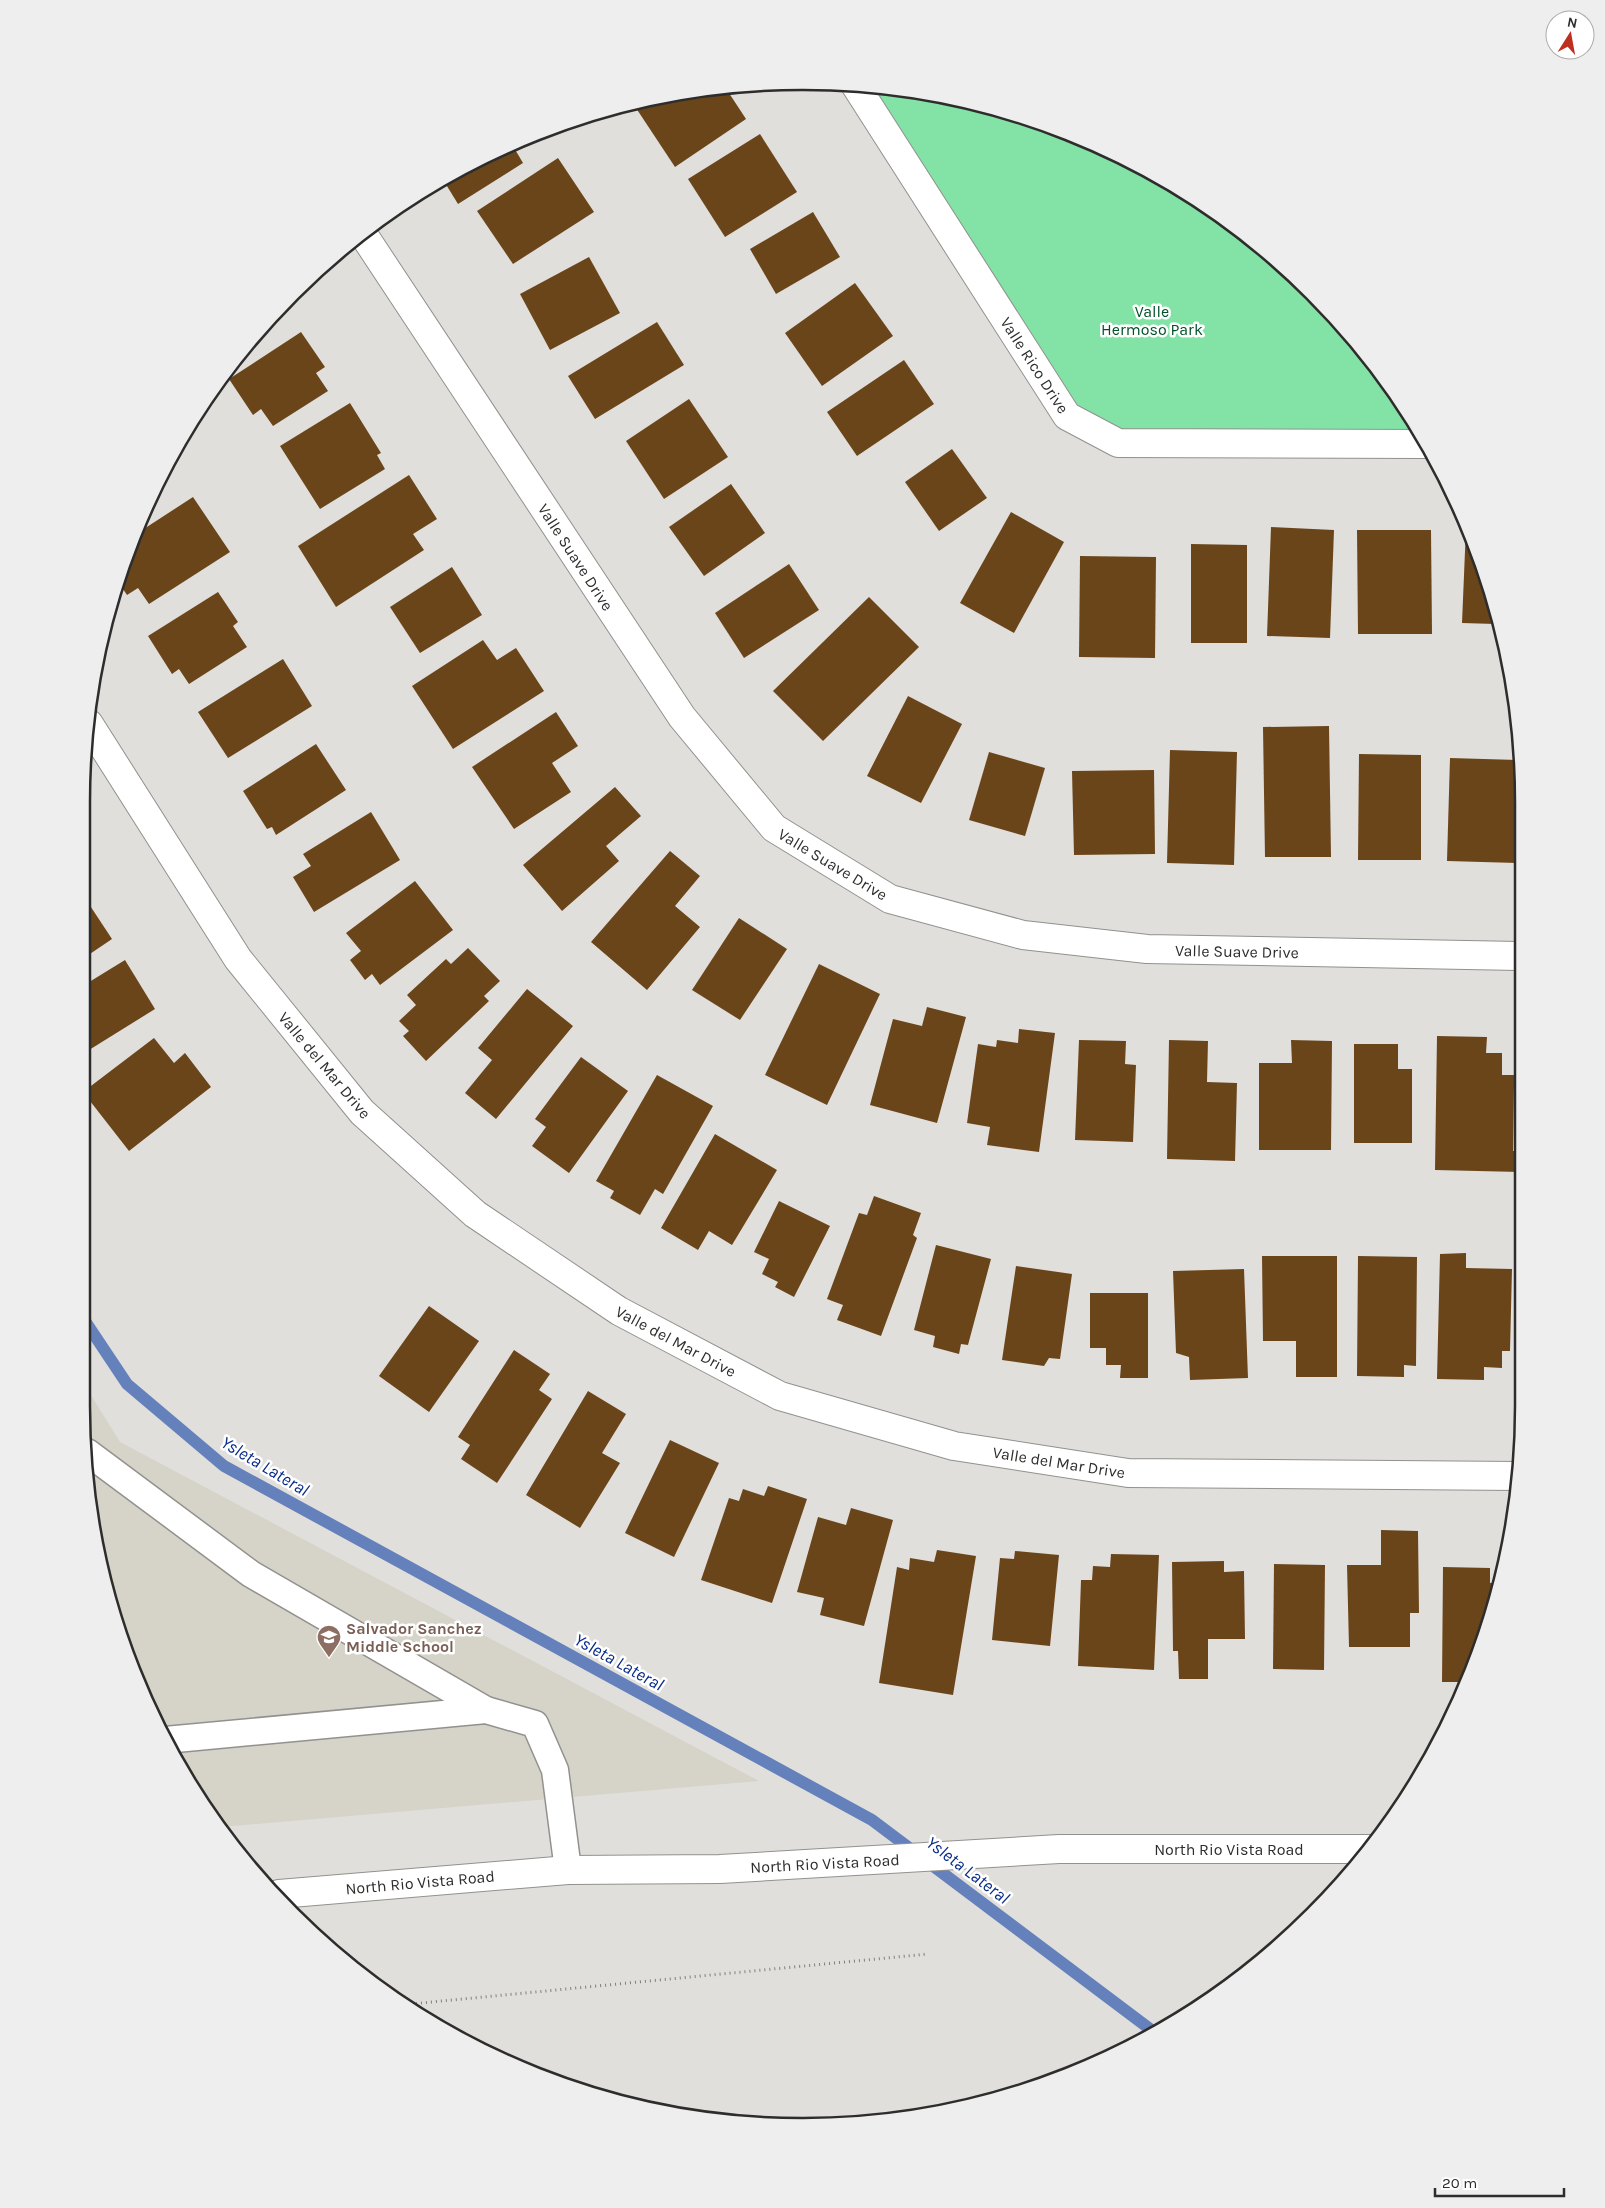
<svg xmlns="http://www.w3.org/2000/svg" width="1605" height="2208" font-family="Karla,sans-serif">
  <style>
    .built { fill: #d6d3c8 }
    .green { fill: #83e2a6 }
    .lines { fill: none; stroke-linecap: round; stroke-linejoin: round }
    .stream { stroke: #6581bb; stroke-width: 12 }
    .building { fill: #6b451a }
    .lane-casing { stroke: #92918e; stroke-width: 29 }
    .street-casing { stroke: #92918e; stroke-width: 30 }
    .secondary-casing { stroke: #92918e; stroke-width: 30 }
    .path { stroke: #807f7d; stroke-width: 3; stroke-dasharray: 1 4; stroke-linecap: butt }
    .lane { stroke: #fff; stroke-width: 26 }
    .street { stroke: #fff; stroke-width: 28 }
    .secondary { stroke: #fff; stroke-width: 28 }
    .labels { text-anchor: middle; stroke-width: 5; stroke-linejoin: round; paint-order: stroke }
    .park-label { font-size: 16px; fill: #005029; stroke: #fff }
    .street-label { font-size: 16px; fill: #2e2d2c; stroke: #fff }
    .education-label { font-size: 16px; font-weight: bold; fill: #785e54; stroke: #fff; text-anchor: start }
    .water-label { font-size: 18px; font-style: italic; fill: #082c89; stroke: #fff }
    .rim { fill: none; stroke: #2e2d2c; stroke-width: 2.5 }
  </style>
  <rect width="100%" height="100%" fill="#e1dfdc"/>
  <polygon class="built" points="81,1379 120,1442 759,1781 221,1827 203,1806 156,1724 106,1592 81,1406"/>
  <polygon class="green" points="854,83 989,106 1122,156 1242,230 1345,327 1402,402 1425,444 1118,443 1067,416"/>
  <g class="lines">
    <polyline class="stream" points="81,1315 127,1384 224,1466 872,1820 1154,2032"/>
  </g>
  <g class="building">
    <polygon points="709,87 725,87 746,119 675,167 636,108 646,102"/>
    <polygon points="760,134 797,192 725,237 688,179"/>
    <polygon points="513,146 523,163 458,204 442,178"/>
    <polygon points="558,158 594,212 513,264 477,211"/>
    <polygon points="813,212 840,257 776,294 750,249"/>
    <polygon points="589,257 620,313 550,350 520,294"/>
    <polygon points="855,283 893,336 822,386 785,333"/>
    <polygon points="657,322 684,365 595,419 568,376"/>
    <polygon points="301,332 325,367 316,373 328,391 273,426 261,409 253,415 229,379"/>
    <polygon points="904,360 934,404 857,456 827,412"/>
    <polygon points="689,399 728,457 664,499 626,441"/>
    <polygon points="350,403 381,453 377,455 385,469 320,509 280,446"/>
    <polygon points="952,449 987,498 939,531 905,482"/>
    <polygon points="409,475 437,519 413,534 424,550 336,607 298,546"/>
    <polygon points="731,484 765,533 704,576 669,527"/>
    <polygon points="193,497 230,552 149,604 138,588 127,595 119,583 133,536"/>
    <polygon points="1011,512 1064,542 1014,633 960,603"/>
    <polygon points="1271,527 1334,530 1330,638 1267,636"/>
    <polygon points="1466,527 1469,527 1495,624 1462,623"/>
    <polygon points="1357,530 1431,530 1432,634 1358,634"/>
    <polygon points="1191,544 1247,545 1247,643 1191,643"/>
    <polygon points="1080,556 1156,557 1155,658 1079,657"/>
    <polygon points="789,564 819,610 744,658 715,613"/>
    <polygon points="452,567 482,615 420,653 390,607"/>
    <polygon points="218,592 238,622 233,626 247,647 189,684 179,669 172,674 148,636"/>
    <polygon points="869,597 919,647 823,741 773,691"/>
    <polygon points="483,640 497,660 516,648 544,691 453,749 412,686"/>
    <polygon points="283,659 312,706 228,758 198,712"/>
    <polygon points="908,696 962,724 921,803 867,776"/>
    <polygon points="556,712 578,746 552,763 571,792 514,829 472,767"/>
    <polygon points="1329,726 1331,857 1265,857 1263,727"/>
    <polygon points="316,744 346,790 276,835 272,827 267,829 243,791"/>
    <polygon points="1170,750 1237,752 1234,865 1167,863"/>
    <polygon points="989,752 1045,768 1025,836 969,820"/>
    <polygon points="1359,754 1421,755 1421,860 1358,860"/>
    <polygon points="1450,758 1518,760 1517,863 1447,861"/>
    <polygon points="1154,770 1155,854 1074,855 1072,771"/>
    <polygon points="615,787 641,816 606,846 619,861 562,911 523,865"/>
    <polygon points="371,812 400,860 314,912 293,877 311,866 303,854"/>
    <polygon points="670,851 700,876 675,906 700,927 647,990 591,942"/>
    <polygon points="415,881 453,930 380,985 372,974 365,980 350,960 361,951 346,933"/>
    <polygon points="83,895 112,939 81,960 81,896"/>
    <polygon points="739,918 787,949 740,1020 692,990"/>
    <polygon points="468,948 500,981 484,996 489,1001 426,1061 403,1036 409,1031 399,1021 416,1005 407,995 446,959 451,964"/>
    <polygon points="125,960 155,1009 81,1055 81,987"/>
    <polygon points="819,964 880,994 827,1105 765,1075"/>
    <polygon points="527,989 573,1026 496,1119 465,1093 492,1060 478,1048"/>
    <polygon points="927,1007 966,1017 937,1123 870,1105 893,1019 922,1026"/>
    <polygon points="1019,1029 1055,1033 1039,1152 987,1145 990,1127 967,1123 978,1044 996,1047 997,1040 1018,1043"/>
    <polygon points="1437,1036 1487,1037 1486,1053 1502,1053 1502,1075 1520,1075 1520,1085 1514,1085 1513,1151 1520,1151 1520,1172 1435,1170"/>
    <polygon points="154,1038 174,1063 185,1053 211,1087 129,1151 83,1092"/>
    <polygon points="1079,1040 1126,1041 1125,1064 1136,1065 1133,1142 1075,1140"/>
    <polygon points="1169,1040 1208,1041 1207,1082 1237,1083 1235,1161 1167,1159"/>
    <polygon points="1291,1040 1332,1041 1331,1150 1259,1150 1259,1063 1292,1063"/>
    <polygon points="1354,1044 1398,1044 1398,1069 1412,1069 1412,1143 1354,1143"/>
    <polygon points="581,1057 628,1091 569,1173 532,1146 546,1127 535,1119"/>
    <polygon points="657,1075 713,1106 663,1194 655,1189 640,1215 610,1198 614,1191 596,1181"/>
    <polygon points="715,1134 777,1170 732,1245 709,1231 698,1250 661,1228"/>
    <polygon points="874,1196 921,1213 913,1235 917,1238 881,1336 837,1320 843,1305 827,1299 859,1213 867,1215"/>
    <polygon points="779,1201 830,1226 794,1297 775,1287 778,1282 762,1274 769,1259 754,1252"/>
    <polygon points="936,1245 991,1259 968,1345 961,1344 959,1354 933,1347 935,1336 914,1330"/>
    <polygon points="1466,1253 1466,1268 1512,1269 1510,1351 1502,1351 1502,1368 1484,1367 1484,1380 1437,1379 1440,1254"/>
    <polygon points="1262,1256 1337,1256 1337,1377 1296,1377 1296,1341 1263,1341"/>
    <polygon points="1358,1256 1417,1257 1416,1366 1404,1365 1404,1377 1357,1376"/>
    <polygon points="1016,1266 1072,1274 1060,1359 1049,1358 1044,1366 1002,1360"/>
    <polygon points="1244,1269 1248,1378 1190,1380 1189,1357 1176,1353 1173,1271"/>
    <polygon points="1090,1293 1148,1293 1148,1378 1120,1378 1121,1365 1106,1365 1106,1348 1090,1348"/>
    <polygon points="429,1306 479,1341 429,1412 379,1376"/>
    <polygon points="514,1350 550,1374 539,1390 552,1399 497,1483 461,1459 470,1445 458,1437"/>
    <polygon points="588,1391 626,1414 602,1453 620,1463 580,1528 526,1495"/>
    <polygon points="670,1440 719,1463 674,1557 625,1533"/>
    <polygon points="768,1486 807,1499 772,1603 701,1580 729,1498 739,1501 743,1489 764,1496"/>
    <polygon points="851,1508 893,1520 864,1626 820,1615 824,1598 797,1592 818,1517 846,1525"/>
    <polygon points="1381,1530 1418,1531 1419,1613 1410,1613 1410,1647 1349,1647 1347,1565 1381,1565"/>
    <polygon points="937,1550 976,1556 953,1695 879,1683 897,1567 909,1570 910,1558 934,1562"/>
    <polygon points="1015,1551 1059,1555 1050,1646 992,1640 1000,1558 1014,1559"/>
    <polygon points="1111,1554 1159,1555 1154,1670 1078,1666 1081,1580 1092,1580 1093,1566 1110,1567"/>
    <polygon points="1224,1561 1224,1572 1244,1571 1245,1639 1208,1639 1208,1679 1179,1679 1178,1651 1173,1651 1172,1562"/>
    <polygon points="1274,1564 1325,1565 1324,1670 1273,1669"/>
    <polygon points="1443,1567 1490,1568 1490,1583 1501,1583 1499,1592 1465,1682 1442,1682"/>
  </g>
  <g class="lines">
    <defs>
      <g id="lane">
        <polyline points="87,1452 251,1574 486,1710"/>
        <polyline points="165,1740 486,1710 535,1724 555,1770 568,1870"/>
      </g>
      <g id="street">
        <polyline points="854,83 1067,416 1118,443 1425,444"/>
        <polyline points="363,234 682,717 774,828 890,899 1023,935 1147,949 1519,956"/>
        <polyline points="89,724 238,959 362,1112 475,1214 619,1311 780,1396 954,1446 1128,1473 1518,1476"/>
      </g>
      <polyline id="secondary" points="279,1894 568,1870 720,1869 1059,1849 1370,1849"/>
    </defs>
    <use href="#lane" class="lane-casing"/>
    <use href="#street" class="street-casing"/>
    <use href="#secondary" class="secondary-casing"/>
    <polyline class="path" points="411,2004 928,1954"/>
    <use href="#lane" class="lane"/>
    <use href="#street" class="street"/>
    <use href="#secondary" class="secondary"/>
  </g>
  <defs>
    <symbol id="school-pin" viewBox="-11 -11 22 30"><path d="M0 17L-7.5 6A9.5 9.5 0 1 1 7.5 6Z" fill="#8d6e63" stroke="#fff"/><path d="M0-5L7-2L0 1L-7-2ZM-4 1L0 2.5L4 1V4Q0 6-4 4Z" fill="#fff"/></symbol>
  </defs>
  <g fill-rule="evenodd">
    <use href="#school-pin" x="315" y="1623" width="28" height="38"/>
  </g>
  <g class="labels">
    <g class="park-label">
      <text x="1152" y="317">Valle<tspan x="1152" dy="18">Hermoso Park</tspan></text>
    </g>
    <g class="street-label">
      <text transform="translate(1035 365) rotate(57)" y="6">Valle Rico Drive</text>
      <text transform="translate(576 557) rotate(57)" y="6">Valle Suave Drive</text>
      <text transform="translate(833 864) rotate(31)" y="6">Valle Suave Drive</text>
      <text transform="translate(1237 951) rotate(1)" y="6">Valle Suave Drive</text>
      <text transform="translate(325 1065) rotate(50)" y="6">Valle del Mar Drive</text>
      <text transform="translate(676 1341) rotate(28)" y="6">Valle del Mar Drive</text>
      <text transform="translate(1059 1462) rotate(9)" y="6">Valle del Mar Drive</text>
      <text x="1229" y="1855">North Rio Vista Road</text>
      <text transform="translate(825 1863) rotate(-3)" y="6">North Rio Vista Road</text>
      <text transform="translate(420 1882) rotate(-5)" y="6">North Rio Vista Road</text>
    </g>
    <g class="education-label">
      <text x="346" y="1634">Salvador Sanchez<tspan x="346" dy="18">Middle School</tspan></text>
    </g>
    <g class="water-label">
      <text transform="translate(265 1466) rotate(31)" y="6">Ysleta Lateral</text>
      <text transform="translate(619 1662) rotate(29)" y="6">Ysleta Lateral</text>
      <text transform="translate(968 1870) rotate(37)" y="6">Ysleta Lateral</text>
    </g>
  </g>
  <path d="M0 0H1605V2208H0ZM802 90H803A712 712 0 0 1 1515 802V1406A712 712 0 0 1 803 2118H802A712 712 0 0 1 90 1406V802A712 712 0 0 1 802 90Z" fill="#eee" fill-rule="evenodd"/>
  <path class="rim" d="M802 90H803A712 712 0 0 1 1515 802V1406A712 712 0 0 1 803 2118H802A712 712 0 0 1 90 1406V802A712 712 0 0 1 802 90Z"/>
  <g transform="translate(1570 35) rotate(11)"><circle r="24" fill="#ffffff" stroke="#ababab"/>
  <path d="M0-4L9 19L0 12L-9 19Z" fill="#bd3020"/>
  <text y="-8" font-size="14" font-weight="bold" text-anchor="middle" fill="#2e2d2c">N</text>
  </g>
  <path d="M1435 2188v8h129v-8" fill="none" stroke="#2e2d2c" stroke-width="2.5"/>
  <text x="1442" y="2188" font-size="15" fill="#2e2d2c" stroke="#ffffff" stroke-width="4" paint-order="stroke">20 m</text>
</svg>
